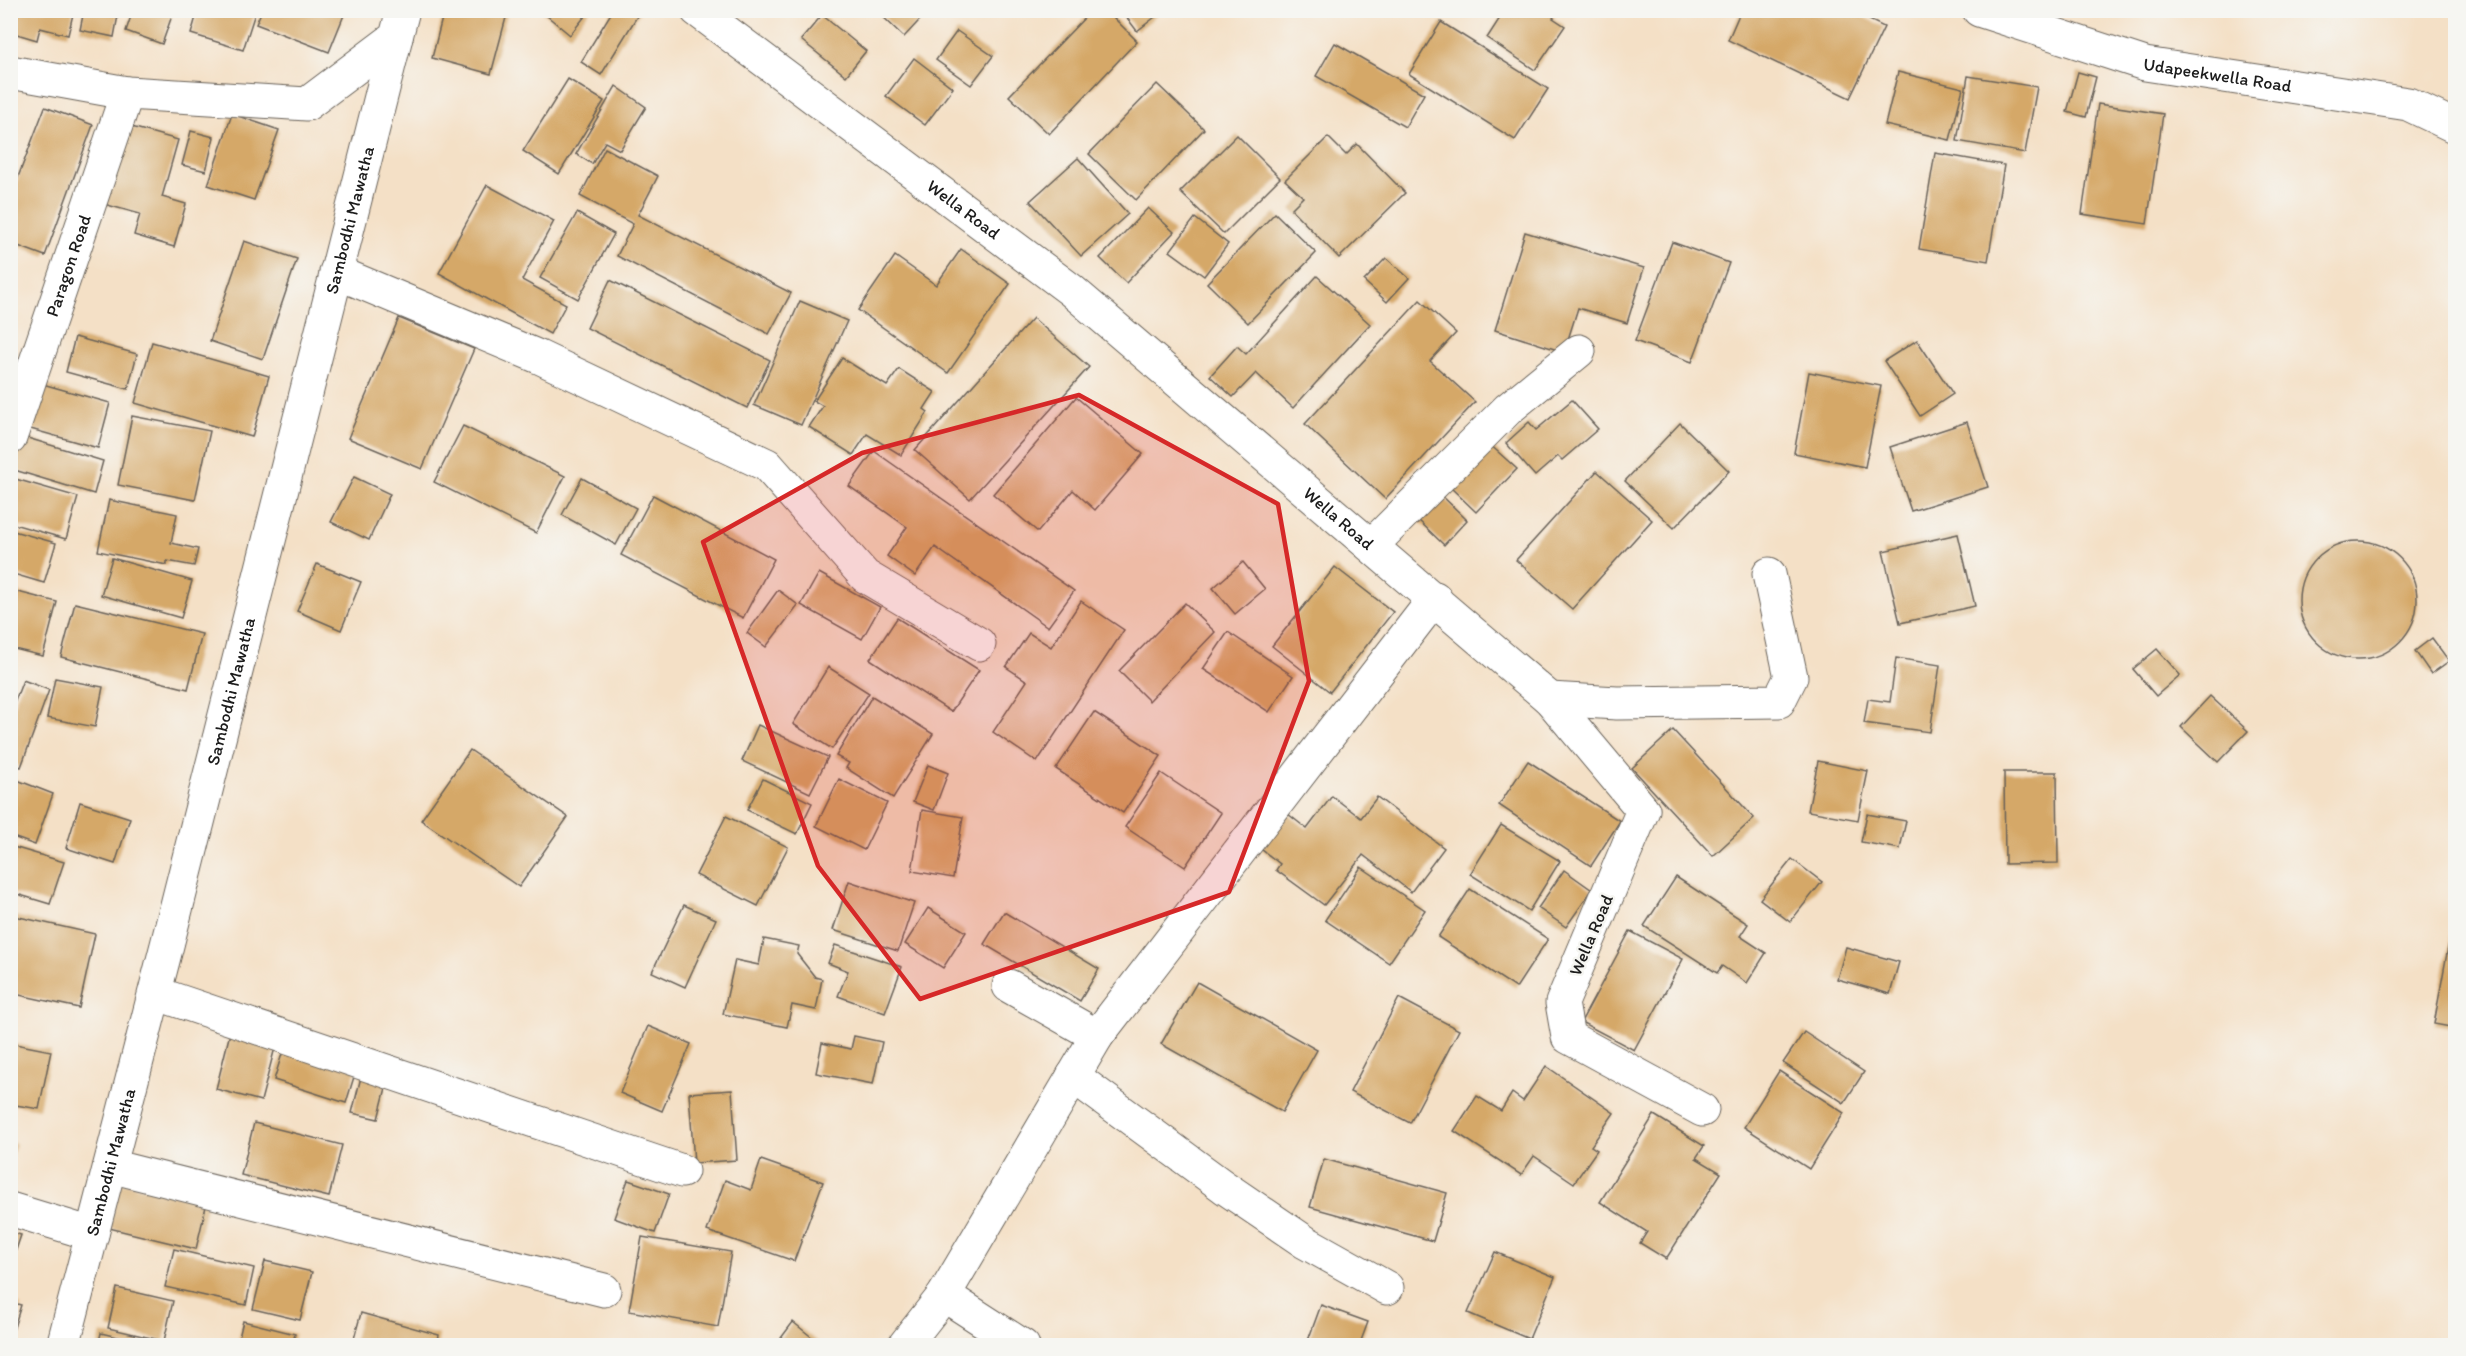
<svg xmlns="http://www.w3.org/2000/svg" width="2466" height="1356" font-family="Itim,sans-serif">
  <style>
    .building { fill: #d5a868 }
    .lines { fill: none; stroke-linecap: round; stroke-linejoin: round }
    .minor-casing { stroke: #686158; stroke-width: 35 }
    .minor { stroke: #fff; stroke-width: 33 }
    .marked { fill: #d62828; fill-opacity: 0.2; stroke: #d62828; stroke-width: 4.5; stroke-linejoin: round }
    .labels { text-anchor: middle; stroke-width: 5; stroke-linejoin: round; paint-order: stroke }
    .street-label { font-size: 18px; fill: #1c1c1c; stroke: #f6f6f2 }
  </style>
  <rect width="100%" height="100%" fill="#f6f6f2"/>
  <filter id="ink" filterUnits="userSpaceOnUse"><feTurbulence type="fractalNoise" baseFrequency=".0167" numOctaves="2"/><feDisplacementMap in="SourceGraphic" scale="12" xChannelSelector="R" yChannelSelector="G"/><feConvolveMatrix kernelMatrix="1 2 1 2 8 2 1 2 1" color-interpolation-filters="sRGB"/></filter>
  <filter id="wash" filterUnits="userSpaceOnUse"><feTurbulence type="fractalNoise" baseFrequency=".008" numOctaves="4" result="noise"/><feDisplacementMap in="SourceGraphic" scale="24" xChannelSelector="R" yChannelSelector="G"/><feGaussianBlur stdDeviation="1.35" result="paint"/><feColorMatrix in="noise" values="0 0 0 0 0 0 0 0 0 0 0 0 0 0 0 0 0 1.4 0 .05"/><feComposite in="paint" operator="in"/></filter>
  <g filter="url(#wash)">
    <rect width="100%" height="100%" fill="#f4e0c6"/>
    <g id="blocks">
      <g class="building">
        <polygon points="10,10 74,10 68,35 40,28 37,40 10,32"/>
        <polygon points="84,10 119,10 114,37 80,30"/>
        <polygon points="133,10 174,10 162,44 126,31"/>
        <polygon points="198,10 256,10 243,50 191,34"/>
        <polygon points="262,10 346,10 329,52 256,24"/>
        <polygon points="444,10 508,10 491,74 432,58"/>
        <polygon points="540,10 590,10 570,35"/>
        <polygon points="613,10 641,10 601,75 581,62"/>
        <polygon points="876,10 929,10 904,37"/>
        <polygon points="1092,10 1106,10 1137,41 1049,134 1009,96"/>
        <polygon points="1121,10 1164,10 1137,31"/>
        <polygon points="1488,10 1558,10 1553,18 1565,26 1535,70 1487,38 1500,18"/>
        <polygon points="1741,10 1849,10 1884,27 1850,98 1728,40"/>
        <polygon points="822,15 866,51 846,76 801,40"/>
        <polygon points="1441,22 1548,89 1515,140 1409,74"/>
        <polygon points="957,31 993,56 971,85 936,60"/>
        <polygon points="1335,43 1424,94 1405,127 1316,76"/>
        <polygon points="914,58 953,88 925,125 886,96"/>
        <polygon points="1898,72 1963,88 1950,140 1885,125"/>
        <polygon points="2078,72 2096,77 2086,117 2067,112"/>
        <polygon points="1968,76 2037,87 2025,153 1957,141"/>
        <polygon points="568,79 604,101 559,174 523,151"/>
        <polygon points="1157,84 1204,129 1136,200 1089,154"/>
        <polygon points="616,86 646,107 620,150 605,142 592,164 576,154"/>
        <polygon points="2098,104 2163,114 2147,224 2082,214"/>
        <polygon points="45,107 93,125 45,256 10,243 10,198"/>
        <polygon points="232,114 279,130 254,200 208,185"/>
        <polygon points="121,124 178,140 162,197 186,204 174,247 134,235 140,214 100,203"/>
        <polygon points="191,131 214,137 206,171 182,165"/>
        <polygon points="1237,135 1280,178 1224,234 1180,192"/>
        <polygon points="1328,137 1346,155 1357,144 1405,193 1339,258 1291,209 1303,197 1285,180"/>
        <polygon points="605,148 658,176 638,215 791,293 769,334 617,256 633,224 580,196"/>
        <polygon points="1935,153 2004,165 1988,261 1919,249"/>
        <polygon points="1078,158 1128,214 1081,256 1030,201"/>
        <polygon points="487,185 554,221 522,280 566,304 550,334 439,273"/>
        <polygon points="1148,208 1174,232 1126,283 1100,258"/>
        <polygon points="577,213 614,234 578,299 540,278"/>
        <polygon points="1275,213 1316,253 1248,323 1207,283"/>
        <polygon points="1195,218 1228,244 1204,276 1170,251"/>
        <polygon points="1525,232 1644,268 1627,323 1578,308 1564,352 1495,330"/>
        <polygon points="244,241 297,259 263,359 210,341"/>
        <polygon points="1672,242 1729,263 1692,362 1635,341"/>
        <polygon points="961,249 1010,284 948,373 858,310 895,256 936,285"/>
        <polygon points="1386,258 1409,278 1387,302 1364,281"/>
        <polygon points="1317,276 1370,324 1293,408 1256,373 1233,397 1210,376 1237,346 1246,354"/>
        <polygon points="610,280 770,360 747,408 587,328"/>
        <polygon points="1420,300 1456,333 1430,361 1475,402 1385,499 1305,424"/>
        <polygon points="800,301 847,321 801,425 754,405"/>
        <polygon points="399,318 474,349 422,469 348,438"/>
        <polygon points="1033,318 1089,367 970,499 915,450"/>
        <polygon points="75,337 137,354 128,389 66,372"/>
        <polygon points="1917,340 1953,394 1920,416 1884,361"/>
        <polygon points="152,342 269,376 252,437 135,403"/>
        <polygon points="842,358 887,386 899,369 935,392 924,409 928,412 901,455 867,434 853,455 809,427 823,406 814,401"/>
        <polygon points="1809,372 1881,386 1865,467 1794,453"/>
        <polygon points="39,383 110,403 98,448 27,428"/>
        <polygon points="1076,397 1143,454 1095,510 1073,490 1038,532 993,494"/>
        <polygon points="1572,400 1598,429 1562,460 1558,456 1535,476 1506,443 1529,422 1536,430"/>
        <polygon points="132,416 210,431 195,500 118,485"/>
        <polygon points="1967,422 1988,487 1911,511 1890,447"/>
        <polygon points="1680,423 1729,471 1674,528 1625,481"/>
        <polygon points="463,426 565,476 536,533 434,482"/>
        <polygon points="21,436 103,461 94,494 11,469"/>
        <polygon points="1487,442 1517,469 1476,512 1447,484"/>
        <polygon points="874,451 1074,591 1048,627 935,547 915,576 887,556 907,527 849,486"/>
        <polygon points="1597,471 1652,520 1572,609 1516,560"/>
        <polygon points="354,477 390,494 369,540 331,522"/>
        <polygon points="12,478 78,497 66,539 10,523"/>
        <polygon points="582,478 636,508 616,545 562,515"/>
        <polygon points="1437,491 1467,520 1444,545 1413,515"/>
        <polygon points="653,495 774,559 743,618 621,555"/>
        <polygon points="109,500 177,514 171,543 198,549 194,566 167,561 167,565 98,551"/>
        <polygon points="10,530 56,543 44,583 10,573"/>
        <polygon points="1958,534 1975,606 1900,623 1883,551"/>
        <circle cx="2358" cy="600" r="59"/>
        <polygon points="112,558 192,581 181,618 101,595"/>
        <polygon points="1243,562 1265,589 1235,614 1213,588"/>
        <polygon points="317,564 361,582 341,630 297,611"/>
        <polygon points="1335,567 1393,612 1330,692 1272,646"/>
        <polygon points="819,573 880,607 862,639 801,605"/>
        <polygon points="10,590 57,602 43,656 10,648"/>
        <polygon points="778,590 798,605 766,647 747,633"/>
        <polygon points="1081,601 1124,630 1037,762 993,732 1027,681 1006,667 1029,633 1051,647"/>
        <polygon points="75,603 202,634 188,689 61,657"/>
        <polygon points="1185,603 1215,632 1149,701 1119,671"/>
        <polygon points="897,618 979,670 951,712 870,659"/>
        <polygon points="1228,632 1293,676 1269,712 1203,669"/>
        <polygon points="2432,638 2449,661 2431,674 2415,651"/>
        <polygon points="2157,649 2180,675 2156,696 2133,669"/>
        <polygon points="1896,658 1940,665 1930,732 1864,723 1868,699 1890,702"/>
        <polygon points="828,667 869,693 832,749 793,724"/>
        <polygon points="55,678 103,687 95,727 47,718"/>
        <polygon points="23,680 49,690 21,767 10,764 10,714"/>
        <polygon points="872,696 933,734 893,798 846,768 849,763 836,756"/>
        <polygon points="2210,696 2248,731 2218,762 2181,727"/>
        <polygon points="1094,712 1161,756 1123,813 1056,769"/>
        <polygon points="758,725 828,757 810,793 742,761"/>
        <polygon points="1673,730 1754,818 1713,856 1632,768"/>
        <polygon points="470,750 568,817 519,887 421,820"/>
        <polygon points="1528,761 1620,821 1591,866 1499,805"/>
        <polygon points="1818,761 1868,771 1858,820 1808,811"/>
        <polygon points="928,765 948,773 934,810 913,802"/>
        <polygon points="2004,772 2057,772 2058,863 2005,864"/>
        <polygon points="1161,773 1221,813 1185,867 1125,827"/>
        <polygon points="12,778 53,794 35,845 10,836"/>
        <polygon points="763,779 812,803 797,834 747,810"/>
        <polygon points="839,779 887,803 864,850 816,826"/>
        <polygon points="1332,796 1361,818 1377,797 1444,848 1411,892 1363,855 1324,905 1276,870 1280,864 1261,849 1288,814 1307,829"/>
        <polygon points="80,802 130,818 115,864 66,848"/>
        <polygon points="922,810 963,817 953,878 912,871"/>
        <polygon points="1867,814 1906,821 1900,849 1861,842"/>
        <polygon points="726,816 788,847 758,906 696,875"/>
        <polygon points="1501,825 1560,861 1529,911 1470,874"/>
        <polygon points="10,846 64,862 50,904 10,892"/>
        <polygon points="1792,859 1822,882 1790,922 1760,899"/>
        <polygon points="1361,867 1425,910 1389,963 1325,920"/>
        <polygon points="1564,870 1592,890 1566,927 1538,908"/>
        <polygon points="1676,877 1748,924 1740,936 1766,953 1747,983 1722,966 1717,973 1644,926"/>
        <polygon points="849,881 914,903 898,951 833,930"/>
        <polygon points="1470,889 1548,939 1516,988 1438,937"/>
        <polygon points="684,905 716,919 685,987 652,972"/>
        <polygon points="928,908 966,932 943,968 905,944"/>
        <polygon points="1004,912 1099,969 1080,1001 984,944"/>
        <polygon points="10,915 95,934 79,1008 10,993"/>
        <polygon points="2454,915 2456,915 2456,1028 2434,1024"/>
        <polygon points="1630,931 1683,959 1634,1050 1581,1022"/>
        <polygon points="764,939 799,946 797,954 815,977 822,979 816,1010 792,1005 787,1027 723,1014 735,960 759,965"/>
        <polygon points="835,945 902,967 885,1013 838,996 848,971 828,963"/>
        <polygon points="1846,947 1899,962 1890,994 1837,979"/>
        <polygon points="1197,982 1317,1050 1282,1112 1161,1044"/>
        <polygon points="1399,998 1459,1030 1410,1123 1350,1092"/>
        <polygon points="232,1025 278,1036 261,1101 216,1089"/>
        <polygon points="648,1026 691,1044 662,1111 620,1093"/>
        <polygon points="1804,1032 1864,1072 1844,1103 1783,1063"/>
        <polygon points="854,1036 882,1042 873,1084 816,1073 822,1043 851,1049"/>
        <polygon points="10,1043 51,1051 39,1109 10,1104"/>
        <polygon points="285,1044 357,1067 346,1103 274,1080"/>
        <polygon points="1546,1066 1614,1113 1591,1146 1597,1150 1574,1183 1534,1156 1521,1175 1454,1131 1477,1096 1501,1111 1512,1093 1523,1101"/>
        <polygon points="363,1069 389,1076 378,1119 352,1113"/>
        <polygon points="1779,1071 1844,1113 1809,1169 1744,1127"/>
        <polygon points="732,1090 737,1160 694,1163 689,1093"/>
        <polygon points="1654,1115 1704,1146 1696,1158 1721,1173 1666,1259 1640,1243 1647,1232 1600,1202"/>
        <polygon points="254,1123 342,1145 329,1197 241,1175"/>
        <polygon points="10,1142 16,1144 11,1159 10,1159"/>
        <polygon points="1324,1159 1447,1193 1433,1241 1310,1207"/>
        <polygon points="761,1160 823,1182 794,1261 707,1231 725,1180 751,1190"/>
        <polygon points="628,1180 669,1194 655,1233 614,1218"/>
        <polygon points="120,1182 207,1202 196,1249 109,1228"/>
        <polygon points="10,1232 21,1235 11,1265 10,1265"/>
        <polygon points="642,1237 731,1252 718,1327 629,1311"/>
        <polygon points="174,1249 254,1268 246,1305 165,1287"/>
        <polygon points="1495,1252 1555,1277 1529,1339 1468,1313"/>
        <polygon points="265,1261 312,1272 300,1320 253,1309"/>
        <polygon points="117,1288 173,1301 164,1341 108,1328"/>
        <polygon points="10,1302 21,1305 11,1337 10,1337"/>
        <polygon points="1321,1305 1368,1322 1359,1346 1306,1346"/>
        <polygon points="361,1313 439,1335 437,1346 352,1346"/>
        <polygon points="243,1321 295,1334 292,1346 237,1346"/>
        <polygon points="793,1322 814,1339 823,1346 775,1346"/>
        <polygon points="101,1333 151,1345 151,1346 98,1346"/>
      </g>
    </g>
  </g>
  <g filter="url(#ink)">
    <use href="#blocks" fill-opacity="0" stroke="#686158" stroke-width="1.5"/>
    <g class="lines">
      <defs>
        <g id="minor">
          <path id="s1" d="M697,10L1071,290L1550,699L1643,810L1562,1003L1568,1037L1702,1110"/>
          <path id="s2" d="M1979,10L2145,64L2408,104L2456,127"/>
          <polyline points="10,72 127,93 307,104 396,37 403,10"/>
          <polyline points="336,272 539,357 767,465 865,576 979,644"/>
          <path id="s3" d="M10,438L127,93"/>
          <polyline points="1372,545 1508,409 1579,351"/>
          <polyline points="1550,699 1617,703 1779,701 1791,677 1769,574"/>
          <polyline points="1009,986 1097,1036"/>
          <polyline points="155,993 682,1171"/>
          <polyline points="1073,1076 1224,1187 1305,1242 1387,1288"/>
          <polyline points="110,1166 604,1290"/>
          <polyline points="10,1209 92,1234"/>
          <polyline points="944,1295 1023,1346"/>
          <path id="s4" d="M63,1346L167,945L396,37"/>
          <polyline points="904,1346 944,1295 1097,1036 1435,598"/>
        </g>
      </defs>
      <use href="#minor" class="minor-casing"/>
      <use href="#minor" class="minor"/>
    </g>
  </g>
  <path class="marked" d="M1079,395L1278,504L1309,681L1229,892L920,999L818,866L703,542L862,453Z"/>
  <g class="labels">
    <g class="street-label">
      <text dy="6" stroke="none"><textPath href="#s2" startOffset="248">Udapeekwella Road</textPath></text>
      <text dy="6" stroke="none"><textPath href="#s1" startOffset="333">Wella Road</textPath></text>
      <text dy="6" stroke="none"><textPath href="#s4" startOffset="1162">Sambodhi Mawatha</textPath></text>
      <text dy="6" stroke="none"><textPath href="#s3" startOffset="182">Paragon Road</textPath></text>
      <text dy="6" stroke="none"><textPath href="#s1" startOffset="819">Wella Road</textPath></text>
      <text dy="6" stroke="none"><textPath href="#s4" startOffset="676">Sambodhi Mawatha</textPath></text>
      <text transform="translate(1591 935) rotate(-67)" y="6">Wella Road</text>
      <text dy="6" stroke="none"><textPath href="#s4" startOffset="190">Sambodhi Mawatha</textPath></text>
    </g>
  </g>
  <rect width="2466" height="1356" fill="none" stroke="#f6f6f2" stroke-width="36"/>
</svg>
